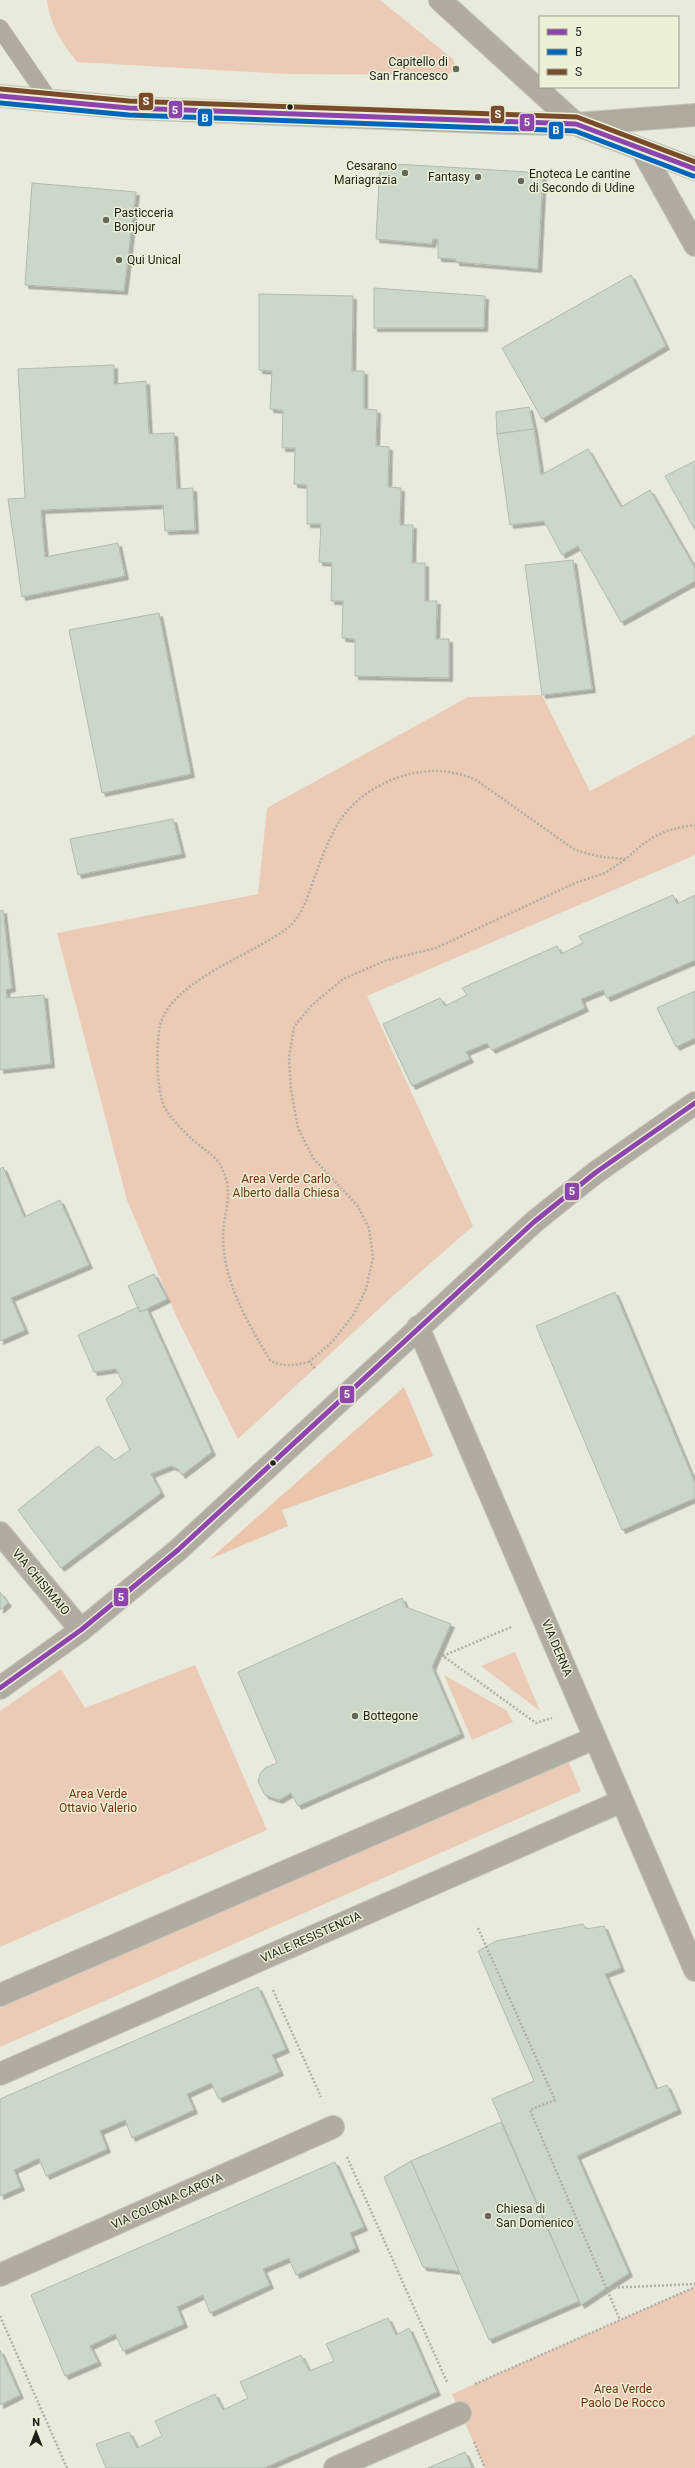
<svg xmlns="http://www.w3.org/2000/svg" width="695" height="2468" font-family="Roboto,sans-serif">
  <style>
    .green { fill: #ebcbb5 }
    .forest { fill: #ebc6ad }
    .building { fill: #cbd8c9; stroke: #b4b9b0; filter: url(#shadow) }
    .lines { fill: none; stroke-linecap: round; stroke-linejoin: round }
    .service-casing { stroke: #c3c5ba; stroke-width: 18 }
    .minor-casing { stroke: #c3c5ba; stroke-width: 24 }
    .tertiary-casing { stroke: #c3c5ba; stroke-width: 24 }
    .secondary-casing { stroke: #c3c5ba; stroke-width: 24 }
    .path { stroke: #b1afa6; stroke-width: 2.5; stroke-dasharray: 2 2; stroke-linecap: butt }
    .service { stroke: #b1aca2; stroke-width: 17 }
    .minor { stroke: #b1aca2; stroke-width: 22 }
    .tertiary { stroke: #b1aca2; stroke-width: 22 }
    .secondary { stroke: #aeaa9e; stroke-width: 22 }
    .bus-1-casing { stroke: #ebf0d7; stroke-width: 8 }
    .bus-2-casing { stroke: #ebf0d7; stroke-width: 8 }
    .bus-3-casing { stroke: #ebf0d7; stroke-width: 8 }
    .bus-1 { stroke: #8e44ad; stroke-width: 5 }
    .bus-2 { stroke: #0065bd; stroke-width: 5 }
    .bus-3 { stroke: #7a4b2a; stroke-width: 5 }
    .poi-dot { fill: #65675c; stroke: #ebf0d7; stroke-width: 1.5 }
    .bus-dot { fill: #1e2017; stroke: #ebf0d7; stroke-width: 1.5 }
    .labels { text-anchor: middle; stroke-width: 3; stroke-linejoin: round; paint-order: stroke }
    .poi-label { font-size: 12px; fill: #1e2017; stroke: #ebf0d7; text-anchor: start }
    .park-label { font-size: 12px; fill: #6f3108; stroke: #ebf0d7 }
    .street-label { font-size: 12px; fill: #1e2017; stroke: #ebf0d7 }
    .line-badge { stroke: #ebf0d7; stroke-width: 1.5 }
    .badge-label { font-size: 11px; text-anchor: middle; font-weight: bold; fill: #fff }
  </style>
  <defs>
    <filter id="shadow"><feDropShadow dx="3.5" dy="3.5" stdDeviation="0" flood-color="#0004"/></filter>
  </defs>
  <rect width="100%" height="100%" fill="#e8eadd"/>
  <g class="green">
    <path d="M47,0H380L453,59L456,69L447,75L287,74L77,62C61,42 50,25 47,0Z"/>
    <polygon points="542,695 590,791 695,735 695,855 367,996 473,1226 393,1296 238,1439 178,1320 127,1200 57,933 258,894 267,808 468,697"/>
    <polygon points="515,1652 540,1711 481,1666"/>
    <polygon points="195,1665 267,1830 0,1947 0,1711 61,1669 85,1708"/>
    <polygon points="444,1675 507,1711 513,1722 472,1740"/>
    <polygon points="567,1758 581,1791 0,2047 0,2008"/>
    <polygon points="695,2287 695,2468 485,2468 452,2394"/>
  </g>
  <polygon class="forest" points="404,1387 433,1456 282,1510 288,1526 210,1559"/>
  <g class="building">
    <polygon points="380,163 543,173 538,269 456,262 456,259 438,258 438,239 433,239 432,244 376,239"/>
    <polygon points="32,183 136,192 124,291 25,285"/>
    <polygon points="631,275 666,346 542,419 502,348"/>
    <polygon points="374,288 485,296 484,328 374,328"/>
    <polygon points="259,294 353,296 352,371 364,371 364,409 377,410 376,446 389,447 388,487 401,488 400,525 413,525 412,563 425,563 425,601 437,601 436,639 449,639 449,678 355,676 355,639 342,638 343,601 331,601 332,563 319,562 321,524 307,524 307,485 294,484 295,448 282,448 283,410 270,409 272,371 259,370"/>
    <polygon points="114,365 114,384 146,381 149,434 174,433 177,489 193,488 195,530 165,531 163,505 41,510 45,557 118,543 125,576 22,597 8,499 25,498 18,369"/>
    <polygon points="529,407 534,429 497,434 496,412"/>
    <polygon points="534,429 541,475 588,449 621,507 650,490 695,568 695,581 621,622 578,546 562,555 544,521 510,525 497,434"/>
    <polygon points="695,461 695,530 665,476"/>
    <polygon points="573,560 592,689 542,695 525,565"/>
    <polygon points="159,613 191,774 102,793 69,630"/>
    <polygon points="173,819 182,854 78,875 70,839"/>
    <polygon points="673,895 677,904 695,895 695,960 607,998 603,990 581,999 585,1008 492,1050 487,1043 466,1052 470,1059 412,1086 383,1024 440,998 445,1006 467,995 462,988 557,946 561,954 583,943 579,936"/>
    <polygon points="3,910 12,988 6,990 7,998 44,995 51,1064 0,1070 0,911"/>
    <polygon points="695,991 695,1038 676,1047 657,1008"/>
    <polygon points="3,1167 24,1217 60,1200 89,1265 11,1298 25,1330 0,1341 0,1169"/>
    <polygon points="154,1274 167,1299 140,1312 128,1286"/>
    <polygon points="615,1292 695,1483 695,1498 622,1530 536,1326"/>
    <polygon points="138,1307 140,1312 147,1309 212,1452 182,1475 178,1469 171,1466 151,1474 161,1493 61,1568 18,1510 98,1446 115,1460 130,1450 106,1399 123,1383 116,1369 94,1372 78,1335"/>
    <polygon points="0,1592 8,1603 0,1610"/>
    <polygon points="402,1598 406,1607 451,1624 432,1667 461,1734 298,1806 291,1793 279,1800 265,1795 258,1782 260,1774 265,1768 277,1763 238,1672"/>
    <polygon points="583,1924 586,1929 604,1926 621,1968 605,1974 656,2089 667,2085 678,2110 577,2156 629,2273 581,2305 492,2099 534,2081 478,1951 496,1941"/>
    <polygon points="258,1987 286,2049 272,2055 280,2072 219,2099 211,2083 187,2094 194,2110 132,2138 125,2120 100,2131 107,2149 46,2176 39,2158 14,2170 21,2187 0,2196 0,2099"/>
    <polygon points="501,2122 579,2301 489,2340 411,2161"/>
    <polygon points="411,2161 459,2271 423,2267 384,2177"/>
    <polygon points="335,2162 364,2227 350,2233 356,2248 296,2275 289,2258 263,2269 270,2285 210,2313 203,2295 177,2307 184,2324 123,2351 115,2334 90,2346 98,2362 65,2376 31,2295"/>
    <polygon points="388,2318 396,2335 409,2328 437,2392 264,2468 106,2468 96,2444 129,2432 137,2448 162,2436 155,2421 215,2394 223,2410 248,2398 240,2382 301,2355 309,2371 334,2361 326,2344"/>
    <polygon points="0,2350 20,2395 0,2405"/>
    <polygon points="465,2452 472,2468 428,2468"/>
  </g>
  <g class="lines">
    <defs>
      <polyline id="service" points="0,28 50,101"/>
      <g id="minor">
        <polyline points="440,0 576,124"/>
        <polyline points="418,1327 695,1970"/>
        <polyline points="0,1533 81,1630"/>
        <polyline points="0,1688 81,1630 178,1550 534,1222 595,1173 695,1103"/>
        <polyline points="0,1995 595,1738"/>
        <polyline points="0,2074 622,1801"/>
        <polyline points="0,2275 333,2127"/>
        <polyline points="335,2468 460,2413"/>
      </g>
      <polyline id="tertiary" points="642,150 695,245"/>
      <g id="secondary">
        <polyline points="0,96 129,108 508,123 576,124 695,115"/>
        <polyline points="582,127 695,169"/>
      </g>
    </defs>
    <use href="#service" class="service-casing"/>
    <use href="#minor" class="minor-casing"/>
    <use href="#tertiary" class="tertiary-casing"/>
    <use href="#secondary" class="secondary-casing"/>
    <g class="path">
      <polyline points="309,1362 333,1341 354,1314 366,1289 373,1258 369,1228 357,1205 313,1158 298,1128 291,1090 289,1058 294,1027 311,1006 343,979 387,960 436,948 575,883 605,873 626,859"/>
      <path d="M315,1368L309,1362C295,1365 283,1368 270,1360C247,1322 223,1281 223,1236C223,1218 232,1196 226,1179C219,1156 210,1155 193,1140C184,1132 169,1117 164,1106C156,1087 156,1046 160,1026C170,980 258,953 290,926C300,917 307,900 311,887C330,836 339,801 394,779C422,768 449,768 476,780L575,850L602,857L626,859C649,837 663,829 695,825"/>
      <polyline points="511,1627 443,1656 536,1723 552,1718"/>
      <polyline points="478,1928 555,2100 530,2110 620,2320"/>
      <polyline points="273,1990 321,2097"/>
      <polyline points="347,2157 447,2382"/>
      <polyline points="606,2288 695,2284"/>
      <polyline points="0,2316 67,2468"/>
      <polyline points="475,2384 695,2287"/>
      <polyline points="474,2442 485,2468"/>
    </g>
    <use href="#service" class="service"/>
    <use href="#minor" class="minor"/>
    <use href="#tertiary" class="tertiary"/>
    <use href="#secondary" class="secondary"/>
    <defs>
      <g id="bus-1">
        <polyline points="0,96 129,108 576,124 695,169"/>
        <polyline points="0,1688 81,1630 178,1550 534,1222 595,1173 695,1103"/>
      </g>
      <polyline id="bus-2" points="0,103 129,115 575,131 693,176"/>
      <polyline id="bus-3" points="1,89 129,101 577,117 695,162"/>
    </defs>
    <use href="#bus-1" class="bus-1-casing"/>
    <use href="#bus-2" class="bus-2-casing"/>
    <use href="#bus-3" class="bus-3-casing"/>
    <use href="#bus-1" class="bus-1"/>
    <use href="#bus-2" class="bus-2"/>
    <use href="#bus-3" class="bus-3"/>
  </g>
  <g class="poi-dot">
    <circle cx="456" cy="69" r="4"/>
    <circle cx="405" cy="173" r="4"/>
    <circle cx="478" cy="177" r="4"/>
    <circle cx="521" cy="181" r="4"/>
    <circle cx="106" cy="220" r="4"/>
    <circle cx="119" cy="260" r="4"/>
    <circle cx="355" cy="1716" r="4"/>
    <circle cx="488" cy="2216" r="4"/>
  </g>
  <g class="bus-dot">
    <circle cx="290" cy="107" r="3.5"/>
    <circle cx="273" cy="1463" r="3.5"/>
  </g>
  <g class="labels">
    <g class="poi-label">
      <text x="448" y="66" text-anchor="end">Capitello di<tspan x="448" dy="14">San Francesco</tspan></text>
      <text x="397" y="170" text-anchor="end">Cesarano<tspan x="397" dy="14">Mariagrazia</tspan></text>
      <text x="529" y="178">Enoteca Le cantine<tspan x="529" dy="14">di Secondo di Udine</tspan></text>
      <text x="470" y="181" text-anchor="end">Fantasy</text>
      <text x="114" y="217">Pasticceria<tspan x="114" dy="14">Bonjour</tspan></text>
      <text x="127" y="264">Qui Unical</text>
      <text x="363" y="1720">Bottegone</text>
      <text x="496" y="2213">Chiesa di<tspan x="496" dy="14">San Domenico</tspan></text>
    </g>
    <g class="park-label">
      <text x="286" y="1183">Area Verde Carlo<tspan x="286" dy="14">Alberto dalla Chiesa</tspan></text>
      <text x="98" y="1798">Area Verde<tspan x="98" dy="14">Ottavio Valerio</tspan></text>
      <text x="623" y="2393">Area Verde<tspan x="623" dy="14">Paolo De Rocco</tspan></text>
    </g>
    <g class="street-label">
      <text transform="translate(41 1582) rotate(50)" y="4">VIA CHISIMAIO</text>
      <text transform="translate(557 1648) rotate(67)" y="4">VIA DERNA</text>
      <text transform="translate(311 1937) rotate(-24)" y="4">VIALE RESISTENCIA</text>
      <text transform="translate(167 2201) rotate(-24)" y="4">VIA COLONIA CAROYA</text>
    </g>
  </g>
  <g class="line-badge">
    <rect x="138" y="92" width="16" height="19" rx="4" fill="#7a4b2a"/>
    <rect x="168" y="100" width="15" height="19" rx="4" fill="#8e44ad"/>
    <rect x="490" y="105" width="15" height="19" rx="4" fill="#7a4b2a"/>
    <rect x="197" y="108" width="16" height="19" rx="4" fill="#0065bd"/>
    <rect x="519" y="113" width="16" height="19" rx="4" fill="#8e44ad"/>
    <rect x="548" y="121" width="16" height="19" rx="4" fill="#0065bd"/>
    <rect x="564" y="1182" width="16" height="19" rx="4" fill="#8e44ad"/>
    <rect x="339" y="1385" width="16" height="19" rx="4" fill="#8e44ad"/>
    <rect x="113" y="1587" width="16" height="20" rx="4" fill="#8e44ad"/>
  </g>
  <g class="badge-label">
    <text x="146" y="105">S</text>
    <text x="175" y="114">5</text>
    <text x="498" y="118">S</text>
    <text x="205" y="122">B</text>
    <text x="527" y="126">5</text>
    <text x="556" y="134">B</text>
    <text x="572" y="1195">5</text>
    <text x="347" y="1398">5</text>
    <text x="121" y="1601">5</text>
  </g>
  <rect x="539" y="16" width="140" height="72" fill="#ebf0d7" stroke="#999d8a"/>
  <rect x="547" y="29" width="20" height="6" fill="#8e44ad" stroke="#999d8a"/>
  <text x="575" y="36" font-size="12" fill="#1e2017">5</text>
  <rect x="547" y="49" width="20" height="6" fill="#0065bd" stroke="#999d8a"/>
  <text x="575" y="56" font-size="12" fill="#1e2017">B</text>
  <rect x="547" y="69" width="20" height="6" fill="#7a4b2a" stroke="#999d8a"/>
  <text x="575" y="76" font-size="12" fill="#1e2017">S</text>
  <g transform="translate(36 2432)" stroke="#ebf0d7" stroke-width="3" paint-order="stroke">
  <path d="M0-3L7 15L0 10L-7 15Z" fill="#1e2017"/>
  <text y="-6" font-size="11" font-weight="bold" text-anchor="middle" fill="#1e2017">N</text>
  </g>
</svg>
